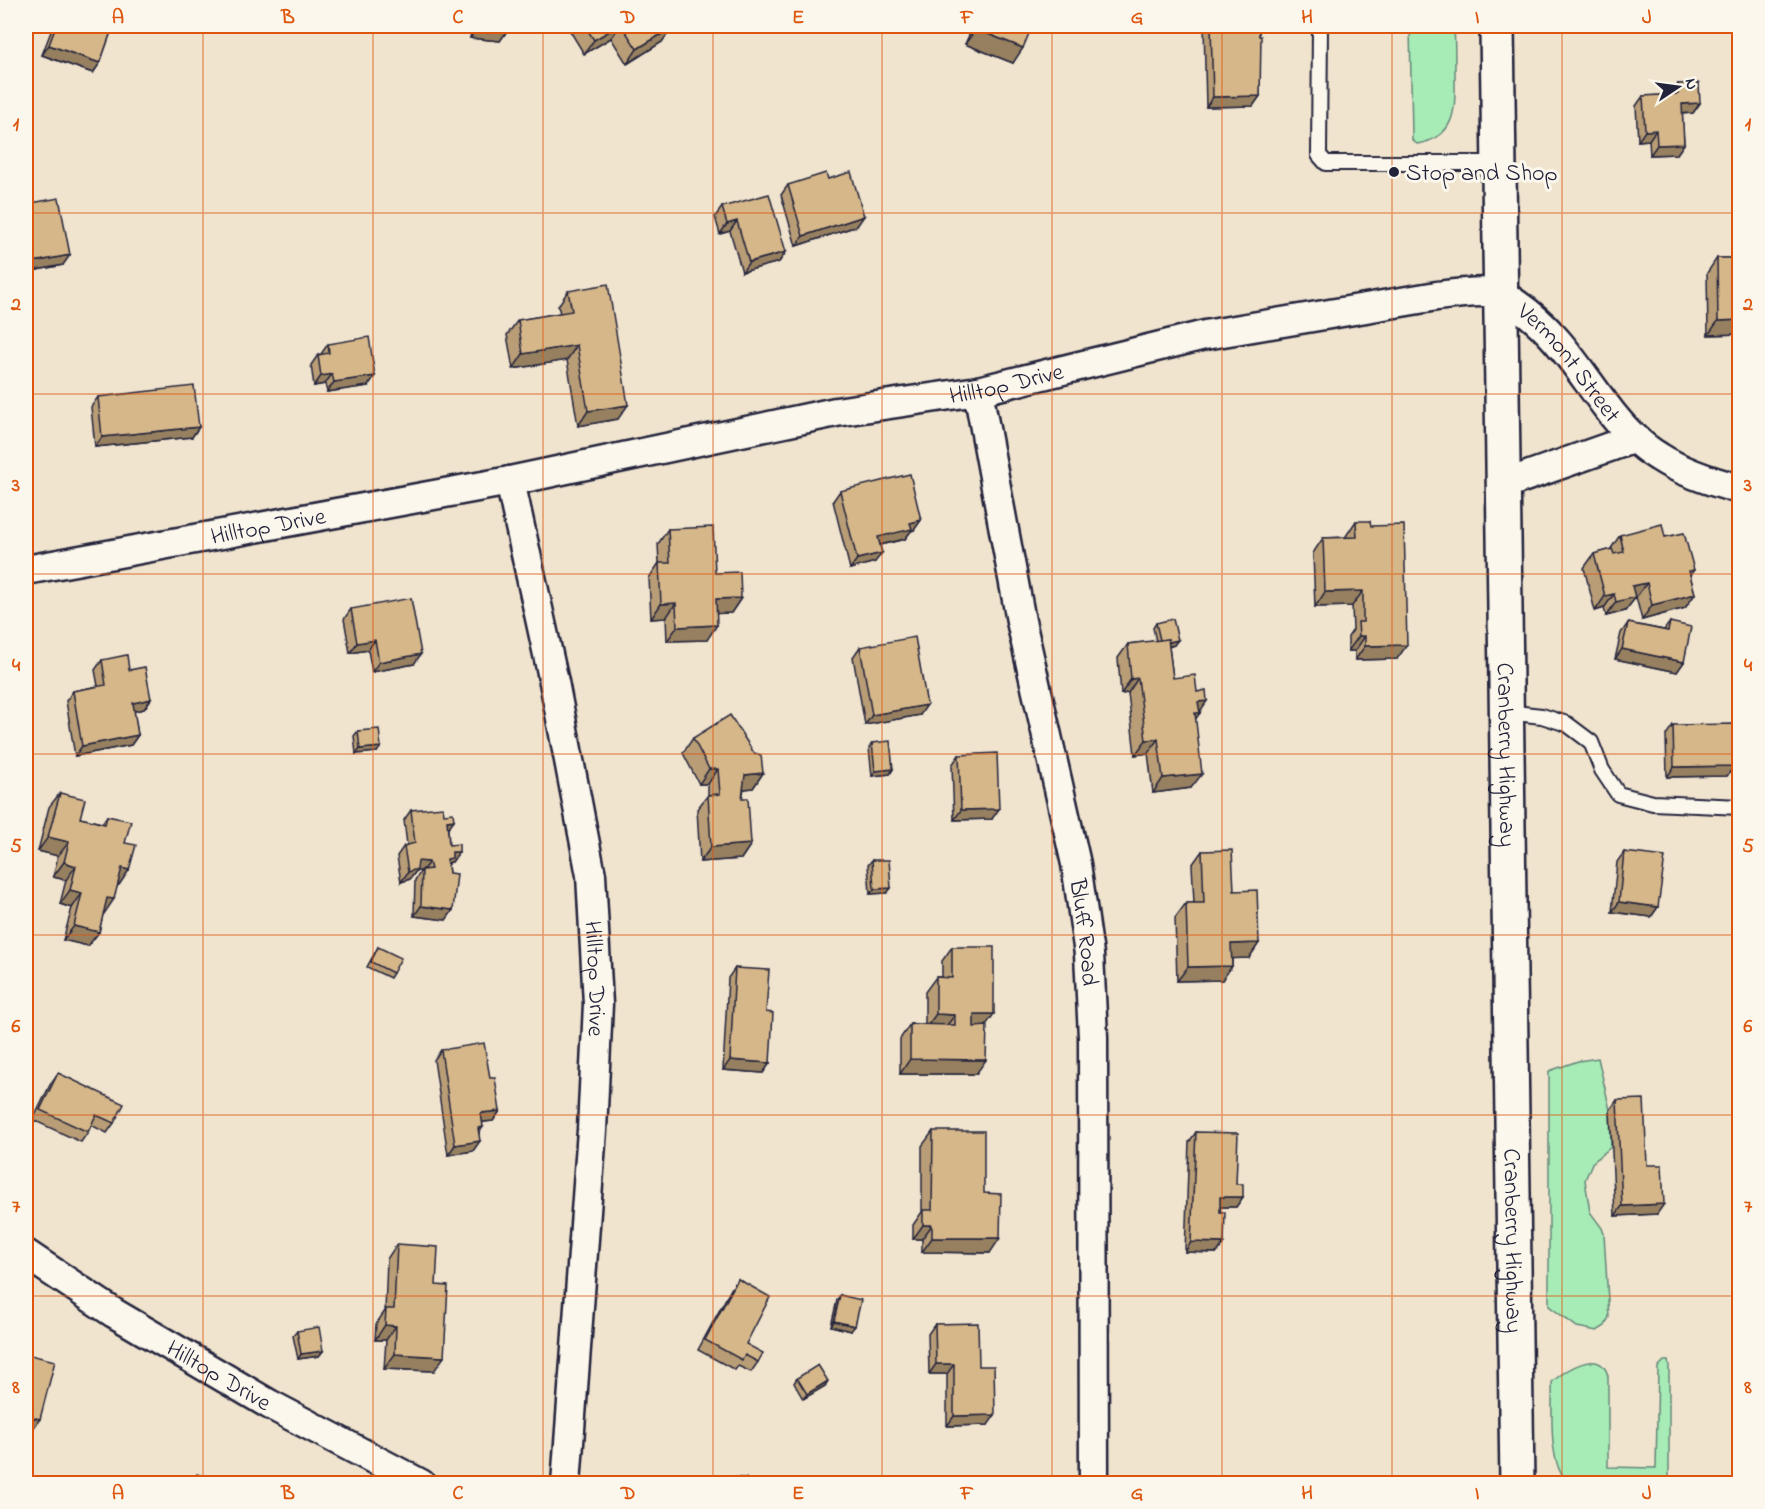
<svg xmlns="http://www.w3.org/2000/svg" width="1765" height="1509" font-family="'Indie Flower',sans-serif">
  <style>
    .green { fill: #a7ebb6; stroke: #648678; stroke-width: 1.5 }
    .lines { fill: none; stroke-linecap: round; stroke-linejoin: round }
    .lane-casing { stroke: #22223b; stroke-width: 18 }
    .street-casing { stroke: #22223b; stroke-width: 33 }
    .secondary-casing { stroke: #22223b; stroke-width: 38 }
    .lane { stroke: #fbf7ec; stroke-width: 14 }
    .street { stroke: #fbf7ec; stroke-width: 28 }
    .secondary { stroke: #fbf7ec; stroke-width: 33 }
    .wall { fill: #b89d76; stroke: #22223b; stroke-width: 1.5 }
    .shaded-wall { fill: #968060; stroke: #22223b; stroke-width: 1.5 }
    .building { fill: #d6b789; stroke: #22223b; stroke-width: 1.5 }
    .grid { fill: none; stroke: #de560e; stroke-width: 1.5; stroke-opacity: 0.55 }
    .poi-dot { fill: #22223b; stroke: #fbf7ec; stroke-width: 2 }
    .labels { text-anchor: middle; stroke-width: 6; stroke-linejoin: round; paint-order: stroke }
    .poi-label { font-size: 24px; fill: #22223b; stroke: #fbf7ec; text-anchor: start }
    .street-label { font-size: 24px; fill: #22223b; stroke: #fbf7ec }
    .neatline { fill: none; stroke: #de560e; stroke-width: 2 }
    .grid-label { font-size: 20px; text-anchor: middle; font-weight: bold; fill: #de560e }
  </style>
  <rect width="100%" height="100%" fill="#f0e4ce"/>
  <filter id="ink" filterUnits="userSpaceOnUse"><feTurbulence type="fractalNoise" baseFrequency=".0167" numOctaves="2"/><feDisplacementMap in="SourceGraphic" scale="12" xChannelSelector="R" yChannelSelector="G"/><feConvolveMatrix kernelMatrix="1 2 1 2 8 2 1 2 1" color-interpolation-filters="sRGB"/></filter>
  <g filter="url(#ink)">
    <g class="green">
      <path d="M1410,26H1454C1455,42 1455,58 1455,74C1455,107 1458,137 1417,144L1412,140V136Z"/>
      <polygon points="1598,1058 1610,1110 1611,1147 1592,1163 1585,1180 1590,1212 1602,1228 1604,1234 1609,1317 1605,1326 1597,1331 1577,1327 1549,1306 1549,1071 1578,1061"/>
      <path d="M1664,1361H1668L1669,1365V1483H1567C1547,1459 1553,1413 1552,1382C1564,1371 1601,1346 1608,1376V1467L1656,1468L1658,1367Z"/>
    </g>
    <g class="lines">
      <defs>
        <g id="lane">
          <polyline points="1320,26 1319,155 1326,163 1498,163"/>
          <polyline points="1506,712 1542,716 1567,724 1591,742 1602,770 1618,794 1653,803 1740,807"/>
        </g>
        <g id="street">
          <path id="s1" d="M978,391L1021,621L1076,864L1089,954L1093,1037L1094,1484"/>
          <path id="s2" d="M510,481L554,682L591,875L598,1004L592,1130L566,1484"/>
          <polyline points="1502,485 1635,438"/>
          <path id="s3" d="M26,570L510,481L836,412L978,391L1205,335L1437,296C1452,294 1487,290 1501,294C1506,296 1511,301 1516,304C1557,332 1577,368 1606,406C1620,425 1639,445 1659,457C1682,472 1713,482 1740,489"/>
          <path id="s4" d="M26,1254L114,1313L269,1404L421,1484"/>
        </g>
        <g id="secondary">
          <path id="s5" d="M1497,26L1517,1484"/>
        </g>
      </defs>
      <use href="#lane" class="lane-casing"/>
      <use href="#street" class="street-casing"/>
      <use href="#secondary" class="secondary-casing"/>
      <use href="#lane" class="lane"/>
      <use href="#street" class="street"/>
      <use href="#secondary" class="secondary"/>
    </g>
    <g class="wall">
      <polygon points="53,26 113,26 100,63 93,73 42,55"/>
      <polygon points="472,26 508,26 507,31 500,41 470,38"/>
      <polygon points="567,26 672,26 662,42 627,64 611,38 584,54"/>
      <polygon points="973,26 1032,26 1013,63 965,44"/>
      <polygon points="1204,26 1259,26 1260,96 1253,106 1206,107"/>
      <polygon points="1678,84 1700,103 1693,113 1682,114 1684,144 1677,154 1650,155 1649,140 1638,141 1636,106 1643,96 1671,95"/>
      <polygon points="828,179 857,226 796,246 781,195 788,185"/>
      <polygon points="26,204 63,265 26,272"/>
      <polygon points="722,207 786,252 779,262 742,272 730,231 720,234 715,217"/>
      <polygon points="1717,258 1740,258 1740,334 1708,335 1707,273"/>
      <polygon points="568,291 618,419 578,426 567,360 513,369 507,335 518,320 560,313 558,306"/>
      <polygon points="328,344 368,386 327,392 325,384 314,386 311,365 318,355 321,354"/>
      <polygon points="98,397 199,427 192,437 95,447 91,407"/>
      <polygon points="840,491 921,520 914,530 911,531 905,539 880,545 875,562 850,569 833,501"/>
      <polygon points="1356,521 1371,526 1397,659 1355,660 1355,651 1348,651 1348,637 1353,630 1352,606 1315,607 1313,553 1323,538 1346,537 1346,536"/>
      <polygon points="668,529 741,598 731,613 717,613 707,640 667,641 666,618 651,619 649,578 659,563 658,544"/>
      <polygon points="1620,535 1665,537 1694,570 1690,575 1695,594 1685,608 1642,620 1636,597 1635,598 1625,611 1606,616 1604,608 1595,611 1584,568 1594,554 1610,550"/>
      <polygon points="351,609 414,664 372,672 368,650 350,653 344,619"/>
      <polygon points="1670,622 1684,662 1677,672 1615,659 1621,633 1628,623 1664,630"/>
      <polygon points="1156,623 1174,645 1169,647 1173,678 1200,712 1195,719 1191,788 1153,793 1148,753 1135,755 1128,693 1121,694 1118,658 1128,644 1156,641 1153,628"/>
      <polygon points="860,647 920,715 865,725 853,657"/>
      <polygon points="102,660 129,670 151,699 144,709 134,711 138,735 131,745 75,756 66,701 73,691 98,686 95,670"/>
      <polygon points="1673,725 1734,766 1727,776 1667,777 1666,735"/>
      <polygon points="358,731 377,752 356,754 354,736"/>
      <polygon points="693,738 763,773 753,788 744,789 742,798 751,844 741,859 700,862 697,809 708,795 708,784 699,784 683,753"/>
      <polygon points="872,743 893,769 890,774 872,776 869,748"/>
      <polygon points="959,755 992,819 954,820 952,765"/>
      <polygon points="60,793 80,818 102,823 107,816 125,843 129,870 119,885 118,885 103,914 99,932 88,946 63,940 72,908 60,904 66,880 53,877 58,856 38,851 49,807"/>
      <polygon points="411,810 448,830 449,845 459,852 452,862 450,862 448,865 453,910 446,920 414,916 415,880 421,871 416,871 410,879 401,882 397,856 404,846 407,845 404,820"/>
      <polygon points="1202,851 1234,891 1259,943 1249,958 1232,958 1232,966 1222,980 1177,981 1175,918 1186,903 1194,903 1192,865"/>
      <polygon points="1624,852 1658,907 1651,917 1612,912 1617,862"/>
      <polygon points="872,860 891,888 887,893 870,894 868,865"/>
      <polygon points="378,947 393,973 390,978 367,967"/>
      <polygon points="952,947 985,1026 976,1074 900,1074 900,1039 910,1024 925,1025 925,992 936,977 942,977 942,961"/>
      <polygon points="735,968 766,1012 770,1063 763,1073 723,1070 728,978"/>
      <polygon points="441,1050 490,1078 500,1111 493,1121 483,1122 473,1151 448,1155 434,1060"/>
      <polygon points="58,1073 114,1123 107,1133 91,1125 88,1132 81,1142 33,1120 51,1083"/>
      <polygon points="1617,1100 1647,1165 1657,1214 1615,1216 1610,1110"/>
      <polygon points="933,1131 984,1193 990,1253 922,1252 922,1239 913,1239 913,1225 922,1212 922,1146"/>
      <polygon points="1196,1132 1236,1184 1243,1197 1236,1207 1220,1207 1224,1243 1217,1253 1185,1252 1189,1142"/>
      <polygon points="397,1244 436,1285 434,1371 384,1369 386,1340 375,1340 376,1324 385,1311 387,1259"/>
      <polygon points="738,1279 746,1344 758,1362 751,1372 738,1366 735,1370 698,1350 731,1289"/>
      <polygon points="840,1295 851,1331 831,1326 837,1300"/>
      <polygon points="935,1324 979,1366 988,1425 947,1426 947,1374 929,1374 928,1334"/>
      <polygon points="297,1331 323,1351 319,1356 298,1359 293,1336"/>
      <polygon points="797,1378 825,1386 803,1399 794,1383"/>
      <polygon points="699,1476 745,1484 694,1484"/>
    </g>
    <g class="shaded-wall">
      <polygon points="618,26 620,26 611,38 584,54 594,40"/>
      <polygon points="673,27 662,42 627,64 637,49"/>
      <polygon points="477,28 507,31 500,41 470,38"/>
      <polygon points="976,29 1023,48 1013,63 965,44"/>
      <polygon points="49,45 100,63 93,73 42,55"/>
      <polygon points="1260,96 1253,106 1206,107 1213,97"/>
      <polygon points="1700,103 1693,113 1675,114 1682,104"/>
      <polygon points="1656,130 1649,140 1638,141 1645,131"/>
      <polygon points="1684,144 1677,154 1650,155 1657,145"/>
      <polygon points="864,216 857,226 796,246 803,236"/>
      <polygon points="737,221 730,231 720,234 727,224"/>
      <polygon points="786,252 779,262 742,272 749,262"/>
      <polygon points="70,255 63,265 26,272 26,267 28,263"/>
      <polygon points="1740,320 1740,334 1708,335 1718,321"/>
      <polygon points="577,345 567,360 513,369 523,354"/>
      <polygon points="332,374 325,384 314,386 321,376"/>
      <polygon points="375,376 368,386 327,392 334,382"/>
      <polygon points="628,405 618,419 578,426 588,411"/>
      <polygon points="199,427 192,437 95,447 102,437"/>
      <polygon points="921,520 914,530 911,531 905,539 871,547 878,537 910,523"/>
      <polygon points="882,553 875,562 850,569 857,559"/>
      <polygon points="1647,583 1625,611 1606,616 1616,602 1632,586"/>
      <polygon points="1363,591 1352,606 1315,607 1325,592"/>
      <polygon points="1614,594 1604,608 1595,611 1605,596"/>
      <polygon points="1695,594 1685,608 1642,620 1652,605"/>
      <polygon points="741,598 731,613 706,614 716,599"/>
      <polygon points="676,603 666,618 651,619 661,604"/>
      <polygon points="717,625 707,640 667,641 677,627"/>
      <polygon points="1359,636 1365,636 1355,651 1348,651"/>
      <polygon points="375,640 368,650 350,653 357,643"/>
      <polygon points="1178,640 1174,645 1158,649 1161,644"/>
      <polygon points="1407,645 1397,659 1355,660 1365,646"/>
      <polygon points="1622,649 1684,662 1677,672 1615,659"/>
      <polygon points="421,654 414,664 372,672 379,662"/>
      <polygon points="1138,678 1128,693 1121,694 1131,679"/>
      <polygon points="151,699 144,709 126,713 133,703"/>
      <polygon points="1207,701 1199,713 1200,713 1189,728 1198,702"/>
      <polygon points="927,705 920,715 865,725 872,715"/>
      <polygon points="138,735 131,745 75,756 82,746"/>
      <polygon points="1158,739 1148,753 1135,755 1146,740"/>
      <polygon points="381,747 377,752 356,754 360,749"/>
      <polygon points="1734,766 1727,776 1667,777 1674,767"/>
      <polygon points="709,769 718,769 708,784 699,784"/>
      <polygon points="893,769 890,774 872,776 875,771"/>
      <polygon points="763,773 753,788 735,790 745,775"/>
      <polygon points="1202,774 1191,788 1153,793 1163,778"/>
      <polygon points="999,809 992,819 954,820 961,810"/>
      <polygon points="454,820 447,830 447,821"/>
      <polygon points="48,837 69,842 58,856 38,851"/>
      <polygon points="751,844 741,859 700,862 711,847"/>
      <polygon points="452,852 459,852 452,862 450,862 445,868 440,869"/>
      <polygon points="418,861 429,862 422,871 422,870 421,871 416,871 410,879 401,882 408,872"/>
      <polygon points="64,862 76,866 66,880 53,877"/>
      <polygon points="122,868 129,870 119,885 112,883"/>
      <polygon points="891,888 887,893 870,894 874,889"/>
      <polygon points="70,890 82,893 72,908 60,904"/>
      <polygon points="107,898 114,899 104,914 97,913"/>
      <polygon points="1619,902 1658,907 1651,917 1612,912"/>
      <polygon points="421,906 453,910 446,920 414,916"/>
      <polygon points="74,926 99,932 88,946 63,940"/>
      <polygon points="1259,943 1249,958 1221,959 1231,944"/>
      <polygon points="1232,966 1222,980 1177,981 1188,967"/>
      <polygon points="936,1014 955,1015 944,1029 925,1029"/>
      <polygon points="974,1014 994,1014 984,1028 964,1028"/>
      <polygon points="910,1059 986,1060 976,1074 900,1074"/>
      <polygon points="730,1060 770,1063 763,1073 723,1070"/>
      <polygon points="500,1111 493,1121 474,1123 481,1113"/>
      <polygon points="483,1127 476,1137 478,1128"/>
      <polygon points="480,1141 473,1151 448,1155 455,1145"/>
      <polygon points="1220,1197 1243,1197 1236,1207 1213,1207"/>
      <polygon points="1664,1204 1657,1214 1615,1216 1622,1206"/>
      <polygon points="923,1225 932,1225 922,1239 913,1239"/>
      <polygon points="932,1238 1000,1238 990,1253 922,1252"/>
      <polygon points="1191,1242 1224,1243 1217,1253 1185,1252"/>
      <polygon points="834,1321 855,1326 851,1331 831,1326"/>
      <polygon points="385,1325 396,1326 386,1340 375,1340"/>
      <polygon points="323,1351 319,1356 298,1359 301,1354"/>
      <polygon points="395,1354 444,1357 434,1371 384,1369"/>
      <polygon points="936,1364 954,1364 947,1374 929,1374"/>
      <polygon points="828,1381 825,1386 803,1399 807,1394"/>
      <polygon points="995,1415 988,1425 947,1426 954,1416"/>
      <polygon points="26,1416 40,1419 33,1429 26,1427"/>
    </g>
    <g class="building">
      <polygon points="56,26 113,26 100,63 49,45"/>
      <polygon points="478,26 508,26 507,31 477,28"/>
      <polygon points="585,26 618,26 594,40"/>
      <polygon points="622,26 672,26 673,27 637,49"/>
      <polygon points="977,26 1032,26 1023,48 976,29"/>
      <polygon points="1211,26 1259,26 1259,36 1261,36 1260,96 1213,97"/>
      <polygon points="1699,83 1700,103 1682,104 1684,144 1657,145 1656,130 1645,131 1643,96 1678,94 1678,84"/>
      <polygon points="851,172 864,216 803,236 788,185 826,173 828,179"/>
      <polygon points="769,194 786,252 749,262 737,221 727,224 722,207"/>
      <polygon points="59,198 70,255 28,263 26,247 26,204"/>
      <polygon points="1717,258 1740,258 1740,320 1718,321"/>
      <polygon points="608,284 628,405 588,411 577,345 523,354 518,320 572,311 568,291"/>
      <polygon points="369,337 375,376 334,382 332,374 321,376 318,355 329,353 328,344"/>
      <polygon points="194,386 199,427 102,437 98,397"/>
      <polygon points="910,474 921,520 910,523 912,529 878,537 882,553 857,559 840,491"/>
      <polygon points="1356,521 1370,521 1371,526 1404,525 1407,645 1365,646 1365,636 1359,636 1358,622 1363,622 1363,591 1325,592 1323,538 1357,537"/>
      <polygon points="1662,524 1665,537 1684,533 1694,570 1689,571 1695,594 1652,605 1647,583 1632,586 1635,597 1616,602 1614,594 1605,596 1594,554 1612,549 1614,554 1624,552 1620,535"/>
      <polygon points="713,527 715,573 740,572 741,598 716,599 717,625 677,627 676,603 661,604 659,563 670,563 668,529"/>
      <polygon points="411,598 421,654 379,662 375,640 357,643 351,609"/>
      <polygon points="1173,619 1178,640 1169,642 1168,639 1160,640 1156,623"/>
      <polygon points="1670,622 1691,627 1684,662 1622,649 1628,623 1668,631"/>
      <polygon points="915,637 927,705 872,715 860,647"/>
      <polygon points="1168,639 1173,678 1195,675 1197,692 1206,690 1207,701 1198,702 1200,713 1195,713 1202,774 1163,778 1158,739 1146,740 1138,678 1131,679 1128,644"/>
      <polygon points="127,655 129,670 145,667 151,699 133,703 138,735 82,746 73,691 106,685 102,660"/>
      <polygon points="730,715 754,753 761,755 763,773 745,775 742,798 748,798 751,844 711,847 708,795 720,794 718,769 709,769 693,738"/>
      <polygon points="1734,724 1734,766 1674,767 1673,725"/>
      <polygon points="379,729 381,747 360,749 358,731"/>
      <polygon points="890,741 893,769 875,771 872,743"/>
      <polygon points="997,753 999,809 961,810 959,755"/>
      <polygon points="60,793 85,799 80,818 105,824 107,816 131,821 125,843 136,845 129,870 122,868 114,899 107,898 99,932 74,926 82,893 70,890 76,866 64,862 69,842 48,837"/>
      <polygon points="443,807 444,814 453,813 454,820 447,821 449,845 459,844 459,852 452,852 452,858 447,859 449,873 457,874 453,910 421,906 422,870 431,869 429,862 418,861 417,869 408,872 404,846 415,843 411,810"/>
      <polygon points="1232,850 1234,891 1257,890 1259,943 1231,944 1232,966 1188,967 1186,903 1204,903 1202,851"/>
      <polygon points="1624,852 1665,857 1658,907 1619,902"/>
      <polygon points="872,860 889,860 891,888 874,889"/>
      <polygon points="378,947 401,958 393,973 371,962"/>
      <polygon points="952,947 994,947 994,1014 974,1014 974,1027 987,1026 986,1060 910,1059 910,1024 955,1025 955,1015 936,1014 936,977 952,978"/>
      <polygon points="735,968 769,970 766,1012 773,1013 770,1063 730,1060"/>
      <polygon points="484,1043 490,1078 495,1078 500,1111 481,1113 483,1127 478,1128 480,1141 455,1145 441,1050"/>
      <polygon points="58,1073 124,1104 114,1123 96,1115 88,1132 40,1110"/>
      <polygon points="1644,1099 1647,1165 1662,1165 1664,1204 1622,1206 1617,1100"/>
      <polygon points="933,1131 984,1131 984,1193 1001,1194 1000,1238 932,1238 932,1225 923,1225 923,1210 932,1210"/>
      <polygon points="1196,1132 1238,1133 1236,1184 1243,1184 1243,1197 1220,1197 1220,1212 1225,1212 1224,1243 1191,1242"/>
      <polygon points="397,1244 438,1247 436,1285 448,1286 444,1357 395,1354 396,1326 385,1325 386,1309 394,1309"/>
      <polygon points="738,1279 770,1297 746,1344 763,1353 758,1362 745,1355 742,1360 705,1340"/>
      <polygon points="840,1295 861,1300 855,1326 834,1321"/>
      <polygon points="978,1323 979,1366 994,1366 995,1415 954,1416 954,1364 936,1364 935,1324"/>
      <polygon points="319,1327 323,1351 301,1354 297,1331"/>
      <polygon points="26,1354 55,1361 40,1419 26,1416"/>
      <polygon points="818,1365 828,1381 807,1394 797,1378"/>
      <polygon points="197,1474 220,1484 193,1484"/>
      <polygon points="699,1476 746,1478 745,1484 698,1484"/>
    </g>
  </g>
  <path class="grid" d="M203,26V1484M373,26V1484M543,26V1484M713,26V1484M882,26V1484M1052,26V1484M1222,26V1484M1392,26V1484M1562,26V1484M26,213H1740M26,394H1740M26,574H1740M26,754H1740M26,935H1740M26,1115H1740M26,1296H1740"/>
  <circle class="poi-dot" cx="1394" cy="172" r="6"/>
  <g class="labels">
    <g class="poi-label">
      <text x="1406" y="180">Stop and Shop</text>
    </g>
    <g class="street-label">
      <text dy="8" stroke="none"><textPath href="#s3" startOffset="1600">Vermont Street</textPath></text>
      <text dy="8" stroke="none"><textPath href="#s3" startOffset="998">Hilltop Drive</textPath></text>
      <text dy="8" stroke="none"><textPath href="#s3" startOffset="246">Hilltop Drive</textPath></text>
      <text dy="8" stroke="none"><textPath href="#s5" startOffset="729">Cranberry Highway</textPath></text>
      <text dy="8" stroke="none"><textPath href="#s1" startOffset="552">Bluff Road</textPath></text>
      <text dy="8" stroke="none"><textPath href="#s2" startOffset="506">Hilltop Drive</textPath></text>
      <text dy="8" stroke="none"><textPath href="#s5" startOffset="1215">Cranberry Highway</textPath></text>
      <text dy="8" stroke="none"><textPath href="#s4" startOffset="228">Hilltop Drive</textPath></text>
    </g>
  </g>
  <rect width="1765" height="1509" fill="none" stroke="#fbf7ec" stroke-width="66"/>
  <g transform="translate(1678 87) rotate(77)" stroke="#fbf7ec" stroke-width="4.5" paint-order="stroke">
  <path d="M0-4.5L10 22L0 15L-10 22Z" fill="#22223b"/>
  <text y="-9" font-size="16" font-weight="bold" text-anchor="middle" fill="#22223b">N</text>
  </g>
  <rect x="33" y="33" width="1699" height="1443" class="neatline"/>
  <g class="grid-label">
    <text x="118" y="23">A</text>
    <text x="288" y="23">B</text>
    <text x="458" y="23">C</text>
    <text x="628" y="23">D</text>
    <text x="798" y="23">E</text>
    <text x="967" y="23">F</text>
    <text x="1137" y="23">G</text>
    <text x="1307" y="23">H</text>
    <text x="1477" y="23">I</text>
    <text x="1647" y="23">J</text>
    <text x="16" y="130">1</text>
    <text x="1748" y="130">1</text>
    <text x="16" y="310">2</text>
    <text x="1748" y="310">2</text>
    <text x="16" y="491">3</text>
    <text x="1748" y="491">3</text>
    <text x="16" y="671">4</text>
    <text x="1748" y="671">4</text>
    <text x="16" y="852">5</text>
    <text x="1748" y="852">5</text>
    <text x="16" y="1032">6</text>
    <text x="1748" y="1032">6</text>
    <text x="16" y="1212">7</text>
    <text x="1748" y="1212">7</text>
    <text x="16" y="1393">8</text>
    <text x="1748" y="1393">8</text>
    <text x="118" y="1499">A</text>
    <text x="288" y="1499">B</text>
    <text x="458" y="1499">C</text>
    <text x="628" y="1499">D</text>
    <text x="798" y="1499">E</text>
    <text x="967" y="1499">F</text>
    <text x="1137" y="1499">G</text>
    <text x="1307" y="1499">H</text>
    <text x="1477" y="1499">I</text>
    <text x="1647" y="1499">J</text>
  </g>
</svg>
